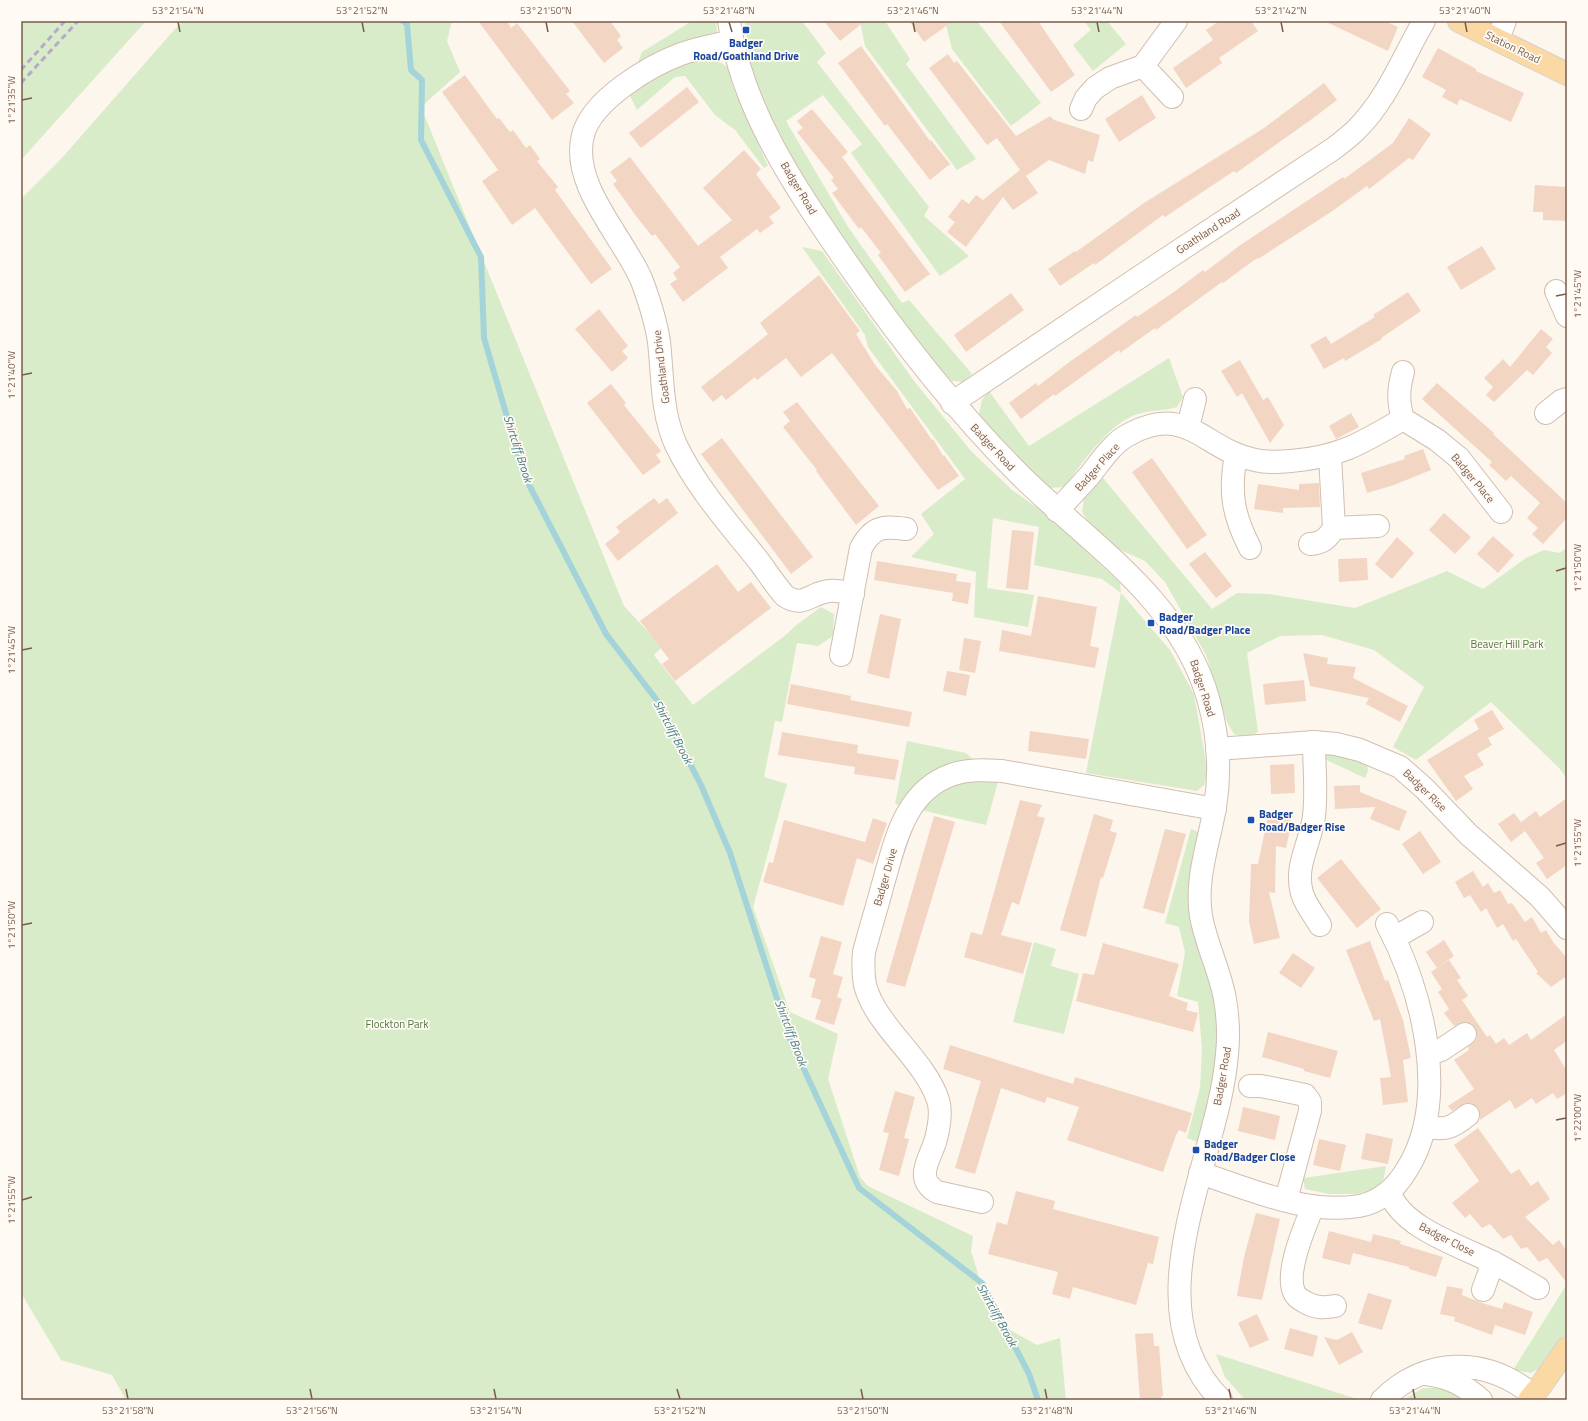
<svg xmlns="http://www.w3.org/2000/svg" width="1588" height="1421" font-family="'Titillium Web',sans-serif">
  <style>
    .green { fill: #d8ecc9 }
    .lines { fill: none; stroke-linecap: round; stroke-linejoin: round }
    .stream { stroke: #a5d3da; stroke-width: 6 }
    .building { fill: #f3d5c3 }
    .minor-casing { stroke: #d1beb0; stroke-width: 24 }
    .major-casing { stroke: #dad1cd; stroke-width: 24 }
    .minor { stroke: #fff; stroke-width: 22 }
    .major { stroke: #fbd9a5; stroke-width: 22 }
    .rail { stroke: #b9a8c9; stroke-width: 3; stroke-dasharray: 6 4; stroke-linecap: butt }
    .ticks { fill: none; stroke: #7a5c4d; stroke-width: 1.5 }
    .transit-dot { fill: #1a4fb4; stroke: #fffaf3; stroke-width: 1.5 }
    .labels { text-anchor: middle; stroke-width: 3.5; stroke-linejoin: round; paint-order: stroke }
    .transit-label { font-size: 11px; font-weight: bold; fill: #164399; stroke: #fffaf3; text-anchor: start }
    .street-label { font-size: 11px; fill: #7a5c4d; stroke: #fffaf3 }
    .park-label { font-size: 11px; fill: #537a41; stroke: #fffaf3 }
    .water-label { font-size: 12px; font-style: italic; fill: #437c86; stroke: #fffaf3 }
    .neatline { fill: none; stroke: #7a5c4d; stroke-width: 1.5 }
    .ticks-label { font-size: 10px; text-anchor: middle; fill: #7a5c4d }
  </style>
  <rect width="100%" height="100%" fill="#fdf6ec"/>
  <g class="green">
    <polygon points="21,21 146,21 21,160"/>
    <polygon points="182,21 452,21 447,41 460,72 421,107 624,606 662,647 654,655 693,705 787,634 795,626 821,607 834,614 833,636 818,646 797,643 782,722 775,721 764,777 787,784 753,907 790,1012 838,1034 828,1079 860,1177 868,1186 973,1236 971,1251 992,1320 1037,1345 1060,1338 1066,1400 126,1400 112,1375 61,1360 21,1293 21,199 61,159"/>
    <polygon points="692,21 716,21 717,32 710,36 637,65 642,52"/>
    <path d="M745,21H802L826,53L817,62L929,207L924,216L969,256L940,276L851,153L862,144L823,95L786,121L848,227L902,303L909,300L972,374L964,382L952,381C895,325 850,251 808,183C791,155 770,126 760,95C751,71 747,47 745,21Z"/>
    <polygon points="860,21 885,21 910,59 906,64 976,159 957,170 865,46"/>
    <polygon points="945,21 977,21 1041,103 1011,126 952,49"/>
    <polygon points="1084,21 1107,21 1126,44 1093,71 1073,45 1091,30"/>
    <polygon points="705,59 720,62 728,68 733,87 768,166 764,168 735,130 715,115 685,76 675,77 637,110 628,92 685,63"/>
    <polygon points="802,247 822,251 914,381 971,451 1012,490 1050,517 1120,583 1121,593 1170,650 1194,694 1208,773 1204,785 1197,791 1086,773 1121,593 1102,579 1034,565 1039,527 993,518 987,588 1034,595 1028,627 974,617 976,572 911,557 934,534 921,514 965,479 868,347 865,335"/>
    <path d="M1169,358L1183,397L1177,407C1165,411 1151,410 1138,414C1111,421 1080,465 1065,487L1050,488L1014,456L979,414L982,400L989,391L1029,446Z"/>
    <polygon points="1103,478 1212,609 1237,593 1269,594 1355,608 1447,571 1483,589 1526,558 1544,550 1560,553 1567,547 1567,779 1559,768 1491,702 1416,760 1393,747 1424,687 1374,650 1322,635 1280,636 1247,653 1258,732 1246,738 1234,734 1227,722 1206,655 1165,582 1145,561 1118,549 1092,527 1082,512 1084,498"/>
    <polygon points="907,741 966,753 998,782 986,825 895,804"/>
    <polygon points="1334,752 1367,763 1368,771 1365,778 1322,758"/>
    <polygon points="1191,829 1198,832 1190,899 1216,1002 1218,1030 1217,1074 1200,1143 1187,1138 1200,1088 1202,1049 1198,1002 1177,996 1185,952 1179,927 1165,923"/>
    <polygon points="1034,942 1056,949 1051,966 1079,974 1064,1034 1013,1022"/>
    <polygon points="1386,1166 1382,1187 1357,1194 1329,1194 1305,1189 1303,1178"/>
    <polygon points="1567,1284 1567,1336 1547,1364 1531,1373 1513,1370"/>
    <polygon points="1216,1354 1357,1399 1356,1400 1245,1400 1225,1377"/>
    <polygon points="1423,1388 1452,1388 1466,1400 1403,1400"/>
  </g>
  <g class="lines">
    <polyline class="stream" points="403,21 407,24 411,70 422,80 421,140 481,257 484,338 524,475 606,634 659,703 701,785 730,853 790,1039 859,1188 982,1283 1029,1374 1038,1400"/>
  </g>
  <g class="building">
    <polygon points="478,21 507,21 511,28 517,23 570,91 566,94 574,103 552,120"/>
    <polygon points="572,21 610,21 621,36 617,40 623,48 604,63"/>
    <polygon points="824,21 865,21 840,41"/>
    <polygon points="909,21 953,21 924,42"/>
    <polygon points="999,21 1038,21 1075,75 1051,92"/>
    <polygon points="1219,21 1251,21 1258,31 1219,58 1222,63 1186,88 1173,68 1213,40 1206,30"/>
    <polygon points="1324,21 1385,21 1398,27 1388,51"/>
    <polygon points="861,46 930,141 931,140 950,164 930,180 887,124 885,126 838,63"/>
    <polygon points="1438,48 1476,69 1476,71 1524,93 1511,122 1460,99 1457,105 1442,97 1446,90 1422,77"/>
    <polygon points="948,54 954,63 957,61 1016,136 1050,116 1054,120 1100,135 1093,162 1088,160 1085,174 1049,160 1026,176 1038,193 1013,210 1003,197 966,247 947,232 955,222 948,217 962,199 969,204 976,195 983,200 1020,170 997,138 987,145 929,68"/>
    <polygon points="465,75 497,119 499,118 510,132 513,130 526,148 530,145 540,159 537,161 558,187 555,190 612,269 591,284 535,208 512,225 482,181 498,170 442,92"/>
    <polygon points="1324,83 1337,100 1312,119 1236,173 1234,171 1165,217 1163,215 1095,265 1094,263 1060,286 1048,269 1075,251 1076,252 1144,203 1264,128"/>
    <polygon points="687,87 699,102 641,148 629,133"/>
    <polygon points="1142,95 1156,118 1119,142 1105,119"/>
    <polygon points="812,109 848,152 842,157 930,274 905,292 878,255 881,253 861,227 859,229 832,193 838,189 831,180 834,178 797,132 803,128 797,121"/>
    <polygon points="1409,118 1431,134 1413,160 1409,158 1369,189 1367,186 1331,212 1258,259 1257,258 1223,283 1222,282 1156,330 1155,328 1120,353 1119,350 1055,396 1054,394 1021,419 1009,403 1036,383 1038,386 1068,363 1136,315 1137,317 1171,294 1203,270 1205,272 1239,246 1343,177 1344,179 1393,143"/>
    <polygon points="744,150 761,169 756,174 781,208 769,217 774,223 760,233 757,229 720,257 728,268 683,302 670,284 677,279 673,273 680,267 655,234 652,236 636,216 613,184 617,181 610,172 630,157 698,246 732,220 703,188"/>
    <polygon points="1535,185 1567,187 1567,221 1543,220 1543,212 1533,212"/>
    <polygon points="1482,246 1496,269 1461,290 1447,267"/>
    <polygon points="819,275 860,331 856,334 875,365 897,391 907,409 910,408 932,440 933,439 943,456 944,455 959,476 938,490 832,353 801,377 786,358 757,380 755,377 726,400 722,395 713,402 701,387 768,334 760,323"/>
    <polygon points="1408,292 1421,311 1381,338 1382,339 1345,361 1344,358 1324,369 1310,345 1326,336 1331,344 1375,317 1373,315"/>
    <polygon points="1011,293 1024,310 966,352 954,335"/>
    <polygon points="599,309 628,346 622,351 628,358 612,372 575,329"/>
    <polygon points="1541,329 1553,339 1546,347 1552,353 1533,375 1527,370 1494,402 1486,395 1493,387 1484,378 1503,359 1510,367"/>
    <polygon points="1240,360 1263,400 1268,397 1284,425 1270,443 1242,393 1237,397 1221,371"/>
    <polygon points="1437,383 1494,433 1493,434 1567,503 1567,518 1543,544 1532,534 1538,528 1527,518 1540,503 1511,476 1506,481 1489,465 1492,462 1422,399"/>
    <polygon points="611,384 626,403 624,405 661,451 656,455 661,462 643,475 587,403"/>
    <polygon points="797,402 879,506 856,525 816,471 817,470 783,427 790,421 783,412"/>
    <polygon points="1351,413 1359,427 1336,439 1329,426"/>
    <polygon points="722,438 813,557 791,574 701,454"/>
    <polygon points="1423,449 1431,470 1394,485 1367,493 1361,473 1405,459 1404,456"/>
    <polygon points="1152,458 1207,535 1187,549 1132,472"/>
    <polygon points="1319,483 1320,507 1283,508 1283,513 1254,509 1258,484 1299,490 1299,484"/>
    <polygon points="654,498 659,504 667,498 678,513 618,561 605,544 620,532 616,527"/>
    <polygon points="1444,513 1471,537 1455,554 1429,530"/>
    <polygon points="1012,530 1034,532 1028,590 1006,588"/>
    <polygon points="1493,536 1514,555 1498,573 1477,554"/>
    <polygon points="1397,537 1414,553 1392,579 1375,564"/>
    <polygon points="1205,552 1232,586 1216,598 1189,564"/>
    <polygon points="1367,558 1368,580 1339,582 1338,559"/>
    <polygon points="877,561 957,574 956,581 971,583 968,604 952,601 953,593 874,580"/>
    <polygon points="717,564 738,592 751,582 771,608 675,681 662,664 669,659 640,621"/>
    <polygon points="1038,596 1097,607 1090,646 1099,648 1095,668 999,651 1002,630 1031,636"/>
    <polygon points="880,614 901,619 889,679 867,673"/>
    <polygon points="964,638 981,641 975,673 959,670"/>
    <polygon points="1303,653 1328,658 1327,664 1356,667 1353,678 1408,706 1400,722 1366,704 1369,698 1310,686"/>
    <polygon points="947,671 970,675 966,696 943,691"/>
    <polygon points="1304,680 1306,701 1265,705 1263,684"/>
    <polygon points="791,684 851,696 850,700 912,712 909,727 787,704"/>
    <polygon points="1492,710 1504,729 1488,738 1492,745 1477,754 1484,765 1464,776 1473,789 1456,801 1427,760 1479,729 1474,720"/>
    <polygon points="1030,731 1089,739 1086,759 1028,751"/>
    <polygon points="782,732 858,745 857,753 899,760 895,780 854,774 855,767 778,755"/>
    <polygon points="1294,764 1295,793 1271,794 1270,765"/>
    <polygon points="1360,785 1360,792 1407,811 1399,831 1370,819 1375,807 1335,809 1334,786"/>
    <polygon points="1567,798 1567,865 1547,879 1536,863 1544,858 1525,831 1511,842 1498,824 1514,813 1521,822 1536,811 1540,817"/>
    <polygon points="1020,800 1042,805 1037,816 1045,818 1019,905 1012,902 1001,935 1032,943 1023,974 964,957 971,932 982,935"/>
    <polygon points="1269,811 1277,812 1277,818 1292,821 1286,848 1276,846 1275,893 1269,892 1280,938 1254,944 1249,922 1251,864 1258,864"/>
    <polygon points="1094,814 1113,820 1110,831 1117,833 1103,878 1101,877 1086,937 1060,930"/>
    <polygon points="934,816 955,822 905,987 886,982"/>
    <polygon points="873,818 887,823 873,864 857,858 843,906 763,882 769,862 773,863 784,820 865,842"/>
    <polygon points="1165,829 1186,834 1164,914 1143,908"/>
    <polygon points="1420,831 1441,862 1423,874 1402,844"/>
    <polygon points="1341,859 1381,909 1357,928 1317,878"/>
    <polygon points="1473,871 1483,887 1488,883 1494,893 1500,890 1508,904 1512,903 1525,922 1532,917 1541,933 1546,930 1553,942 1567,958 1567,976 1551,987 1536,973 1538,972 1516,939 1513,941 1503,924 1497,928 1486,908 1481,912 1470,895 1464,898 1455,882"/>
    <polygon points="821,936 842,942 833,974 843,977 837,997 842,999 834,1025 815,1019 821,1000 811,997 816,979 809,977"/>
    <polygon points="1444,940 1454,956 1437,968 1426,952"/>
    <polygon points="1370,941 1385,981 1388,980 1403,1020 1411,1058 1403,1060 1408,1102 1383,1105 1380,1078 1391,1077 1380,1019 1374,1021 1346,950"/>
    <polygon points="1103,943 1179,964 1169,996 1188,1003 1186,1010 1198,1013 1193,1032 1076,1001 1083,973 1094,975"/>
    <polygon points="1293,953 1315,968 1301,988 1279,973"/>
    <polygon points="1449,960 1461,978 1457,980 1468,996 1462,1000 1487,1037 1490,1035 1496,1044 1504,1038 1509,1045 1527,1033 1531,1040 1567,1014 1567,1041 1554,1050 1567,1071 1567,1093 1557,1099 1553,1093 1536,1104 1532,1098 1515,1109 1510,1100 1480,1120 1480,1114 1478,1108 1472,1103 1466,1103 1452,1111 1448,1106 1474,1089 1454,1060 1469,1050 1468,1047 1476,1040 1477,1034 1475,1027 1470,1023 1464,1022 1454,1026 1444,1013 1449,1009 1438,992 1442,989 1431,972"/>
    <polygon points="1268,1032 1338,1051 1330,1078 1304,1071 1304,1069 1262,1057"/>
    <polygon points="950,1045 1073,1084 1075,1077 1192,1113 1186,1133 1179,1130 1176,1135 1163,1172 1067,1140 1079,1107 1047,1097 1045,1103 1001,1088 975,1174 955,1168 981,1081 943,1069"/>
    <polygon points="895,1091 915,1097 904,1138 909,1139 899,1176 879,1170 889,1133 883,1132"/>
    <polygon points="1243,1107 1280,1116 1275,1140 1238,1131"/>
    <polygon points="1478,1128 1511,1174 1519,1169 1531,1186 1538,1181 1550,1199 1525,1217 1553,1245 1559,1240 1567,1251 1567,1283 1547,1258 1539,1262 1527,1247 1521,1249 1511,1235 1503,1239 1490,1224 1482,1228 1470,1214 1465,1218 1452,1203 1479,1181 1454,1145"/>
    <polygon points="1366,1133 1393,1139 1388,1164 1361,1159"/>
    <polygon points="1319,1139 1346,1145 1340,1171 1313,1165"/>
    <polygon points="1016,1191 1055,1201 1053,1209 1159,1237 1153,1264 1148,1263 1136,1305 1073,1287 1070,1299 1052,1294 1058,1272 988,1254 997,1222 1007,1225"/>
    <polygon points="1256,1213 1280,1219 1262,1300 1237,1296 1244,1257"/>
    <polygon points="1329,1231 1371,1242 1373,1234 1401,1241 1400,1244 1443,1257 1436,1277 1409,1269 1409,1267 1353,1253 1350,1265 1322,1258"/>
    <polygon points="1447,1286 1463,1289 1462,1295 1479,1302 1502,1309 1504,1302 1533,1312 1525,1335 1495,1325 1492,1335 1454,1321 1455,1317 1440,1314"/>
    <polygon points="1368,1293 1392,1300 1382,1330 1358,1323"/>
    <polygon points="1257,1314 1269,1340 1250,1348 1238,1323"/>
    <polygon points="1290,1328 1318,1336 1313,1357 1284,1349"/>
    <polygon points="1352,1332 1363,1352 1339,1365 1324,1337 1337,1340"/>
    <polygon points="1153,1333 1154,1346 1159,1346 1163,1396 1161,1396 1162,1400 1140,1400 1135,1334"/>
  </g>
  <g class="lines">
    <defs>
      <g id="minor">
        <path d="M729,21C742,110 795,187 845,260C897,335 953,408 1018,473C1088,543 1179,598 1208,698C1218,733 1221,771 1215,807C1209,843 1195,879 1201,916C1206,944 1220,971 1225,999C1228,1017 1229,1036 1227,1054C1219,1161 1128,1306 1221,1400"/>
        <polyline points="1498,39 1505,21"/>
        <path d="M732,41C715,45 698,48 681,54C649,66 592,100 583,135C570,185 623,236 642,281C649,300 656,321 659,342C663,377 661,412 676,445C696,487 729,524 758,560C767,572 775,585 785,596C802,607 808,596 824,592C833,589 843,592 853,594"/>
        <polyline points="1143,66 1172,97"/>
        <polyline points="1081,109 1086,98 1095,88 1110,78 1143,66 1176,21"/>
        <polyline points="1556,291 1567,316"/>
        <path d="M1403,372C1398,390 1398,402 1403,419L1437,440L1459,458L1501,512"/>
        <path d="M952,403L1159,264L1333,149C1341,143 1350,136 1357,129C1387,99 1403,57 1424,21"/>
        <polyline points="1546,413 1561,401 1567,399"/>
        <polyline points="1188,427 1195,399"/>
        <path d="M1236,455C1229,492 1233,515 1250,548"/>
        <path d="M1057,511C1068,499 1079,487 1090,475C1101,461 1113,442 1130,434C1188,403 1204,450 1255,460C1267,463 1279,462 1291,461C1340,457 1362,443 1403,419"/>
        <polyline points="1334,528 1378,526"/>
        <path d="M1310,544C1323,543 1327,539 1334,528L1330,456"/>
        <path d="M841,655L861,548C873,526 883,526 906,529"/>
        <path d="M1314,742C1314,767 1317,791 1314,816C1311,842 1294,866 1302,893C1305,904 1314,915 1320,925"/>
        <polyline points="1217,749 1314,742 1336,744 1360,750 1400,767 1425,789 1468,834 1540,897 1567,928"/>
        <polyline points="1394,938 1422,922"/>
        <polyline points="1428,1054 1441,1050 1465,1034"/>
        <polyline points="1250,1086 1261,1086 1305,1095 1310,1102 1310,1111 1286,1200"/>
        <path d="M1425,1126C1445,1131 1452,1128 1468,1115"/>
        <path d="M1200,1173C1250,1189 1306,1215 1359,1206C1380,1202 1395,1189 1406,1171C1451,1101 1423,992 1387,924"/>
        <path d="M1390,1193C1402,1228 1461,1246 1492,1262C1508,1270 1522,1279 1538,1288"/>
        <path d="M982,1202L937,1192C913,1178 931,1158 936,1139C939,1127 942,1112 938,1100C924,1058 876,1027 865,985C863,974 863,963 864,952C870,929 877,907 883,884C895,843 904,792 951,775C967,769 985,770 1002,771L1215,809"/>
        <path d="M1313,1206C1305,1227 1285,1271 1294,1292C1296,1297 1301,1300 1305,1302C1315,1308 1323,1308 1335,1306"/>
        <polyline points="1483,1290 1493,1262"/>
        <path d="M1426,1374C1449,1377 1463,1384 1481,1400"/>
        <path d="M1382,1400C1426,1357 1485,1356 1533,1395"/>
      </g>
      <g id="major">
        <polyline points="1459,21 1567,74"/>
        <polyline points="1529,1400 1542,1384 1567,1348"/>
      </g>
    </defs>
    <use href="#minor" class="minor-casing"/>
    <use href="#major" class="major-casing"/>
    <use href="#minor" class="minor"/>
    <use href="#major" class="major"/>
    <g class="rail">
      <polyline points="21,70 65,21"/>
      <polyline points="21,83 78,21"/>
    </g>
  </g>
  <path class="ticks" d="M178,22L180,32M362,22L364,32M546,22L548,32M729,22L732,32M913,22L915,32M1097,22L1099,32M1281,22L1283,32M1465,22L1467,32M22,100L32,98M1556,296L1566,294M22,375L32,373M1556,571L1566,568M22,650L32,648M1556,846L1566,843M22,925L32,923M1556,1120L1566,1118M22,1200L32,1197M126,1389L128,1399M310,1389L312,1399M494,1389L496,1399M677,1389L680,1399M861,1389L863,1399M1045,1389L1047,1399M1229,1389L1231,1399M1413,1389L1415,1399"/>
  <g class="transit-dot">
    <rect x="742" y="26" width="8" height="8" rx="2"/>
    <rect x="1147" y="619" width="8" height="8" rx="2"/>
    <rect x="1247" y="816" width="8" height="8" rx="2"/>
    <rect x="1192" y="1146" width="8" height="8" rx="2"/>
  </g>
  <g class="labels">
    <g class="transit-label">
      <text x="746" y="47" text-anchor="middle">Badger<tspan x="746" dy="13">Road/Goathland Drive</tspan></text>
      <text x="1159" y="621">Badger<tspan x="1159" dy="13">Road/Badger Place</tspan></text>
      <text x="1259" y="818">Badger<tspan x="1259" dy="13">Road/Badger Rise</tspan></text>
      <text x="1204" y="1148">Badger<tspan x="1204" dy="13">Road/Badger Close</tspan></text>
    </g>
    <g class="street-label">
      <text transform="translate(1513 47) rotate(26)" y="4">Station Road</text>
      <text transform="translate(799 188) rotate(59)" y="4">Badger Road</text>
      <text transform="translate(1208 231) rotate(-33)" y="4">Goathland Road</text>
      <text transform="translate(661 367) rotate(-97)" y="4">Goathland Drive</text>
      <text transform="translate(993 447) rotate(47)" y="4">Badger Road</text>
      <text transform="translate(1097 467) rotate(-48)" y="4">Badger Place</text>
      <text transform="translate(1473 478) rotate(50)" y="4">Badger Place</text>
      <text transform="translate(1203 688) rotate(72)" y="4">Badger Road</text>
      <text transform="translate(1425 790) rotate(44)" y="4">Badger Rise</text>
      <text transform="translate(885 877) rotate(-74)" y="4">Badger Drive</text>
      <text transform="translate(1222 1076) rotate(-80)" y="4">Badger Road</text>
      <text transform="translate(1447 1239) rotate(27)" y="4">Badger Close</text>
    </g>
    <g class="park-label">
      <text x="1507" y="648">Beaver Hill Park</text>
      <text x="397" y="1028">Flockton Park</text>
    </g>
    <g class="water-label">
      <text transform="translate(518 449) rotate(72)" y="4">Shirtcliff Brook</text>
      <text transform="translate(673 732) rotate(62)" y="4">Shirtcliff Brook</text>
      <text transform="translate(791 1033) rotate(69)" y="4">Shirtcliff Brook</text>
      <text transform="translate(997 1315) rotate(61)" y="4">Shirtcliff Brook</text>
    </g>
  </g>
  <rect width="1588" height="1421" fill="none" stroke="#fffaf3" stroke-width="44"/>
  <rect x="22" y="22" width="1544" height="1377" class="neatline"/>
  <g class="ticks-label">
    <text x="178" y="14">53°21'54"N</text>
    <text x="362" y="14">53°21'52"N</text>
    <text x="546" y="14">53°21'50"N</text>
    <text x="729" y="14">53°21'48"N</text>
    <text x="913" y="14">53°21'46"N</text>
    <text x="1097" y="14">53°21'44"N</text>
    <text x="1281" y="14">53°21'42"N</text>
    <text x="1465" y="14">53°21'40"N</text>
    <text transform="translate(11 100) rotate(-90)" y="4">1°21'35"W</text>
    <text transform="translate(1577 294) rotate(-90)" y="4">1°21'45"W</text>
    <text transform="translate(11 375) rotate(-90)" y="4">1°21'40"W</text>
    <text transform="translate(1577 568) rotate(-90)" y="4">1°21'50"W</text>
    <text transform="translate(11 650) rotate(-90)" y="4">1°21'45"W</text>
    <text transform="translate(1577 843) rotate(-90)" y="4">1°21'55"W</text>
    <text transform="translate(11 925) rotate(-90)" y="4">1°21'50"W</text>
    <text transform="translate(1577 1118) rotate(-90)" y="4">1°22'00"W</text>
    <text transform="translate(11 1200) rotate(-90)" y="4">1°21'55"W</text>
    <text x="128" y="1414">53°21'58"N</text>
    <text x="312" y="1414">53°21'56"N</text>
    <text x="496" y="1414">53°21'54"N</text>
    <text x="680" y="1414">53°21'52"N</text>
    <text x="863" y="1414">53°21'50"N</text>
    <text x="1047" y="1414">53°21'48"N</text>
    <text x="1231" y="1414">53°21'46"N</text>
    <text x="1415" y="1414">53°21'44"N</text>
  </g>
</svg>
